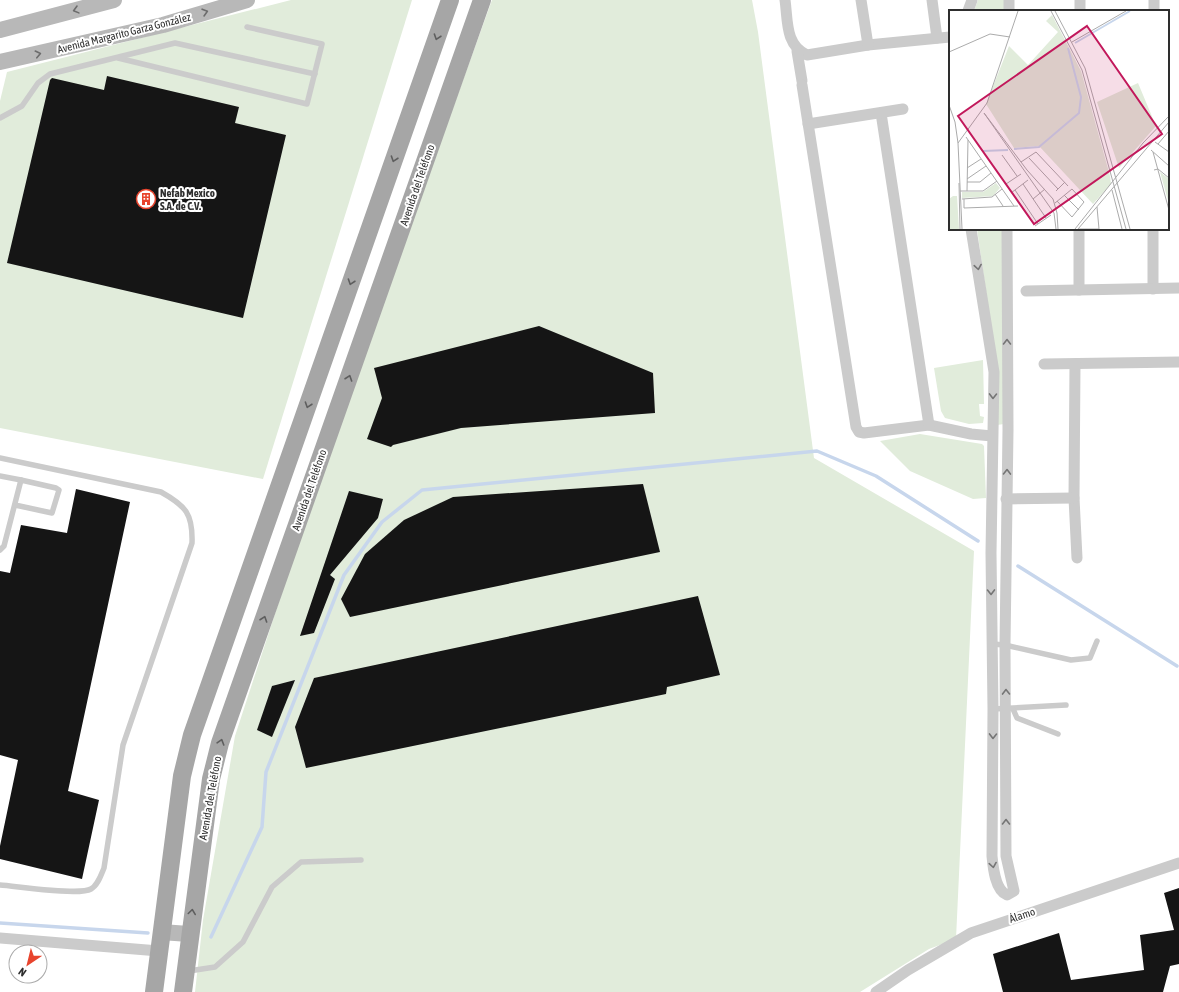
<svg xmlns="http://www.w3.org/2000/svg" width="1179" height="992" font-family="'Asap Condensed',sans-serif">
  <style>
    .green { fill: #e1ecdb }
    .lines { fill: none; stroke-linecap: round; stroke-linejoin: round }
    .stream { stroke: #c7d6ec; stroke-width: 3.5 }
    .building { fill: #151515 }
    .service { stroke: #cbcbcb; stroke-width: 5.5 }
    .minor { stroke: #cbcbcb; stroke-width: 11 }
    .secondary { stroke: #b8b8b8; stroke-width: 16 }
    .primary { stroke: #a6a6a6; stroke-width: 18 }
    .oneway { stroke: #6c6c6c }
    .oneway2 { stroke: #5e5e5e }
    .oneway3 { stroke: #757575 }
    .labels { text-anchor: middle; stroke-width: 4; stroke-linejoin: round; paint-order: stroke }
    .street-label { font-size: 11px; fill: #2e2e2e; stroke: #fff }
    .poi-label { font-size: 11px; font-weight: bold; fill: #2e2e2e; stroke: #fff; text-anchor: start }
    .inset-river { fill: none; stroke: #c7d6ec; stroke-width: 2 }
    .inset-road { fill: none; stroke: #ababab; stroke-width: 1 }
    .view { fill: #c2185b; fill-opacity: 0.15; stroke: #c2185b; stroke-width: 2 }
    .inset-edge { fill: none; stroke: #2e2e2e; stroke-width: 2 }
  </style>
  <rect width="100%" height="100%" fill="#fff"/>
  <g class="green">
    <polygon points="291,0 412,0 263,479 0,428 0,101 7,72"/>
    <polygon points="492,0 752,0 758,32 814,458 974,551 956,939 929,949 860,992 195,992 203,920 235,736 323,467"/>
    <polygon points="978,0 1004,0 1004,11 974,11"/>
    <polygon points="977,229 1003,229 1004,424 997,425 989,312"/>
    <polygon points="983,360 984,404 979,404 980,416 984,417 983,423 969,424 945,418 941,411 934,368"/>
    <polygon points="920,434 982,444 984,446 986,498 973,499 910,471 880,441"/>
  </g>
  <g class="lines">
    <g class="stream">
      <polyline points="1018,566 1177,666"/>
      <polyline points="0,923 148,933"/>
      <polyline points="211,937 262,827 266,772 344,575 382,522 422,490 817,451 876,476 978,541"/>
    </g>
  </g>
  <g class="building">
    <polygon points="107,76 239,107 235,123 286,135 243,318 7,263 50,80 52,78 104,90"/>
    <polygon points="539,326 653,373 655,413 461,428 393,445 391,447 367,439 382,398 374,368"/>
    <polygon points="643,484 660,552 350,617 341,599 365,554 404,520 453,497"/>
    <polygon points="76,489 130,502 68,791 99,800 82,879 0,859 0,846 18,760 0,755 0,571 10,573 21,525 67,533"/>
    <polygon points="349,491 383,499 378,518 330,575 335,579 314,633 300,636"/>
    <polygon points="698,596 720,675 667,687 666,694 306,768 295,727 314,678"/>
    <polygon points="295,680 272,737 257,730 272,686"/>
    <polygon points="1179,888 1179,964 1170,966 1163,992 1003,992 993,954 1059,933 1071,980 1144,970 1140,935 1174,930 1164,893"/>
  </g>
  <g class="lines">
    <g class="service">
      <polyline points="118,58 307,104 322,44 247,27"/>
      <polyline points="0,118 22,106 38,83 50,74 175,43 315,74"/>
      <path d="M0,458L161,492C186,506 193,514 192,543L123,745L104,868C101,875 98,885 91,889C79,896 16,886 0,885"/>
      <polyline points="0,476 21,480"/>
      <polyline points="0,550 4,546 21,480 56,488 59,490 52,513 15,505"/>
      <polyline points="992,644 1005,645 1071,660 1090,658 1097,641"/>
      <polyline points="993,709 1066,705"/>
      <polyline points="1013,709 1017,718 1058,734"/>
      <polyline points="189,971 215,967 243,942 272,887 301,862 361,860"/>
    </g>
    <g class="minor">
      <path d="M785,0C788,21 785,45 807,55L868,45L950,37"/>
      <polyline points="861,0 868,45"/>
      <polyline points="932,0 937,38"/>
      <polyline points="968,11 972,0"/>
      <polyline points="1009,11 1009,0"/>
      <polyline points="1080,11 1080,0"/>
      <polyline points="1154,11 1154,0"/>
      <polyline points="797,51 802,81"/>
      <polyline points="802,85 856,427 859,432 864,433 929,425 971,434 992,436"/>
      <polyline points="881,113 929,425"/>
      <polyline points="808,124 903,109"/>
      <path d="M971,229L994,372L991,553L993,709L992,856C993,867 995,890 1007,895L1014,891L1006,856L1005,645L1008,430L1007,229"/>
      <polyline points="1153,289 1153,229"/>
      <polyline points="1079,290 1079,229"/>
      <polyline points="1026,291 1179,288"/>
      <polyline points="1044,364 1179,362"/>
      <polyline points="1075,364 1074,498 1077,558"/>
      <polyline points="1006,499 1074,498"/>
      <polyline points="0,938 159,951"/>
      <polyline points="876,992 908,970 971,933 1179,863"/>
    </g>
    <g class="secondary">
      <polyline points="0,30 114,0"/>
      <polyline points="0,62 163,25 247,0"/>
      <polyline points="161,932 189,934"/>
    </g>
    <g class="primary">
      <polyline points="154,992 182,776 192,735 450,0"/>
      <polyline points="183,992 211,779 220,743 482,0"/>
    </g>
  </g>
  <defs><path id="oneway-chevron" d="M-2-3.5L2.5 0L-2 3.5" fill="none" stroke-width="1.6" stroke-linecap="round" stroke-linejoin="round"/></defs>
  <g class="oneway">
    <use href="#oneway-chevron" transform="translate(76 10) rotate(165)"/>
    <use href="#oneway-chevron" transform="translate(205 12) rotate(-16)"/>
    <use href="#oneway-chevron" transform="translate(38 54) rotate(-13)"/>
  </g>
  <g class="oneway2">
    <use href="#oneway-chevron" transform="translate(437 37) rotate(109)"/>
    <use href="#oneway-chevron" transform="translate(394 159) rotate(109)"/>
    <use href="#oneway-chevron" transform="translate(351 282) rotate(109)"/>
    <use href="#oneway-chevron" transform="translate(349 378) rotate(-71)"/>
    <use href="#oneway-chevron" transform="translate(308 405) rotate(109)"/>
    <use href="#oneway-chevron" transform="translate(264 619) rotate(-71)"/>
    <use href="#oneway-chevron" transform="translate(221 742) rotate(-73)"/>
    <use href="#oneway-chevron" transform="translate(192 912) rotate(-82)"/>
  </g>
  <g class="oneway3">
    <use href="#oneway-chevron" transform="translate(978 267) rotate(81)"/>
    <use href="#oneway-chevron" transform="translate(1007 342) rotate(-90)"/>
    <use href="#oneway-chevron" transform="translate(993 396) rotate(91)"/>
    <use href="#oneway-chevron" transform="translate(1007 472) rotate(-89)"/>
    <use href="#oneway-chevron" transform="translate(991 592) rotate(89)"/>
    <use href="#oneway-chevron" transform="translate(1006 692) rotate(-91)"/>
    <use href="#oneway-chevron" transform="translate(993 736) rotate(91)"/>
    <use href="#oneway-chevron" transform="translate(1006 822) rotate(-90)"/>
    <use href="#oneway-chevron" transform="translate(993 865) rotate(81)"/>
  </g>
  <defs>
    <symbol id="building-ring" viewBox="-11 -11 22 22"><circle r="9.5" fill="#fff" stroke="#e8442d" stroke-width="1.5"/><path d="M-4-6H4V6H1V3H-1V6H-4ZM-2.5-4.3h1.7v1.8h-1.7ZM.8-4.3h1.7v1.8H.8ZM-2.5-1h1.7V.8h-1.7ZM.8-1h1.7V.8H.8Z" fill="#e8442d"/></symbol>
  </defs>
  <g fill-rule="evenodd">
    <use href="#building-ring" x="135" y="188" width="22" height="22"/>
  </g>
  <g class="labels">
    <g class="street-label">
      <text transform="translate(124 33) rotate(-14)" y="4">Avenida Margarito Garza González</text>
      <text transform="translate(417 185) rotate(-71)" y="4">Avenida del Teléfono</text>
      <text transform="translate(309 490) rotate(-71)" y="4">Avenida del Teléfono</text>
      <text transform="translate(210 798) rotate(-80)" y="4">Avenida del Teléfono</text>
      <text transform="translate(1022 915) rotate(-18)" y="4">Álamo</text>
    </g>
    <g class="poi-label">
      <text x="160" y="197">Nefab Mexico<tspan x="160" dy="13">S.A. de C.V.</tspan></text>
    </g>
  </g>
  <g transform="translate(949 10)">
    <rect width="220" height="220" fill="#fff"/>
    <path d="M103,5L132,61L161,166L162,174L144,194L90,136L65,138L37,94L60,36L79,55L109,22L97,11ZM189,73L207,116L170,158L148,92ZM211,162L220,169V194ZM47,173L51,178L44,186L13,188V182H34ZM4,186H8L10,219H0V189Z" fill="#e1ecdb"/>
    <path class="inset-river" d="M126,33L181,1M65,139L90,137L130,103L132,87L119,38M34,141L59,140"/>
    <path class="inset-road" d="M102,1L133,60L177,219M106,1L136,58L181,219M123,32L177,1M0,42L41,24L61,27M0,95L6,112L9,133L13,219M17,127L65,196M206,132L220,142M9,133L38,93L69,1M209,134L220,121M202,140L220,156M204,142L220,200M53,145L68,166M0,148V185M80,148L109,179M72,152L87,142L119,176M18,158L32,149M205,160L209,159L220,168M18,169L37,156M18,172H31L42,163M10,173L11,219M57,174L72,164M74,174L97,208M66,180L89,214M163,180L173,219M11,181H34L48,171M18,181L19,130M107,181L116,172M62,183L79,170M46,184L54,196M115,185L130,200M13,189L43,187L53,179M15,189V198L69,196M84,189L96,179M106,193L123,179L135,192L123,207L108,191M148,197L150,219M86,216L102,205M107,219L105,203L35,103L78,160L104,189L108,203L109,219M126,219L194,133L220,106M129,219L220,112M130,219H150"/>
    <path class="view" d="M138,16L213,124L85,214L9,106Z"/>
    <rect width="220" height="220" class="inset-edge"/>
  </g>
  <g transform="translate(28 964) rotate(215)"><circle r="19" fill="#ffffff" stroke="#ababab"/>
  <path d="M0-3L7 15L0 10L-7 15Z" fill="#e8442d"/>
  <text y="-6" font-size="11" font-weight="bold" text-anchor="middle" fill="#2e2e2e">N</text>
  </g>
</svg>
